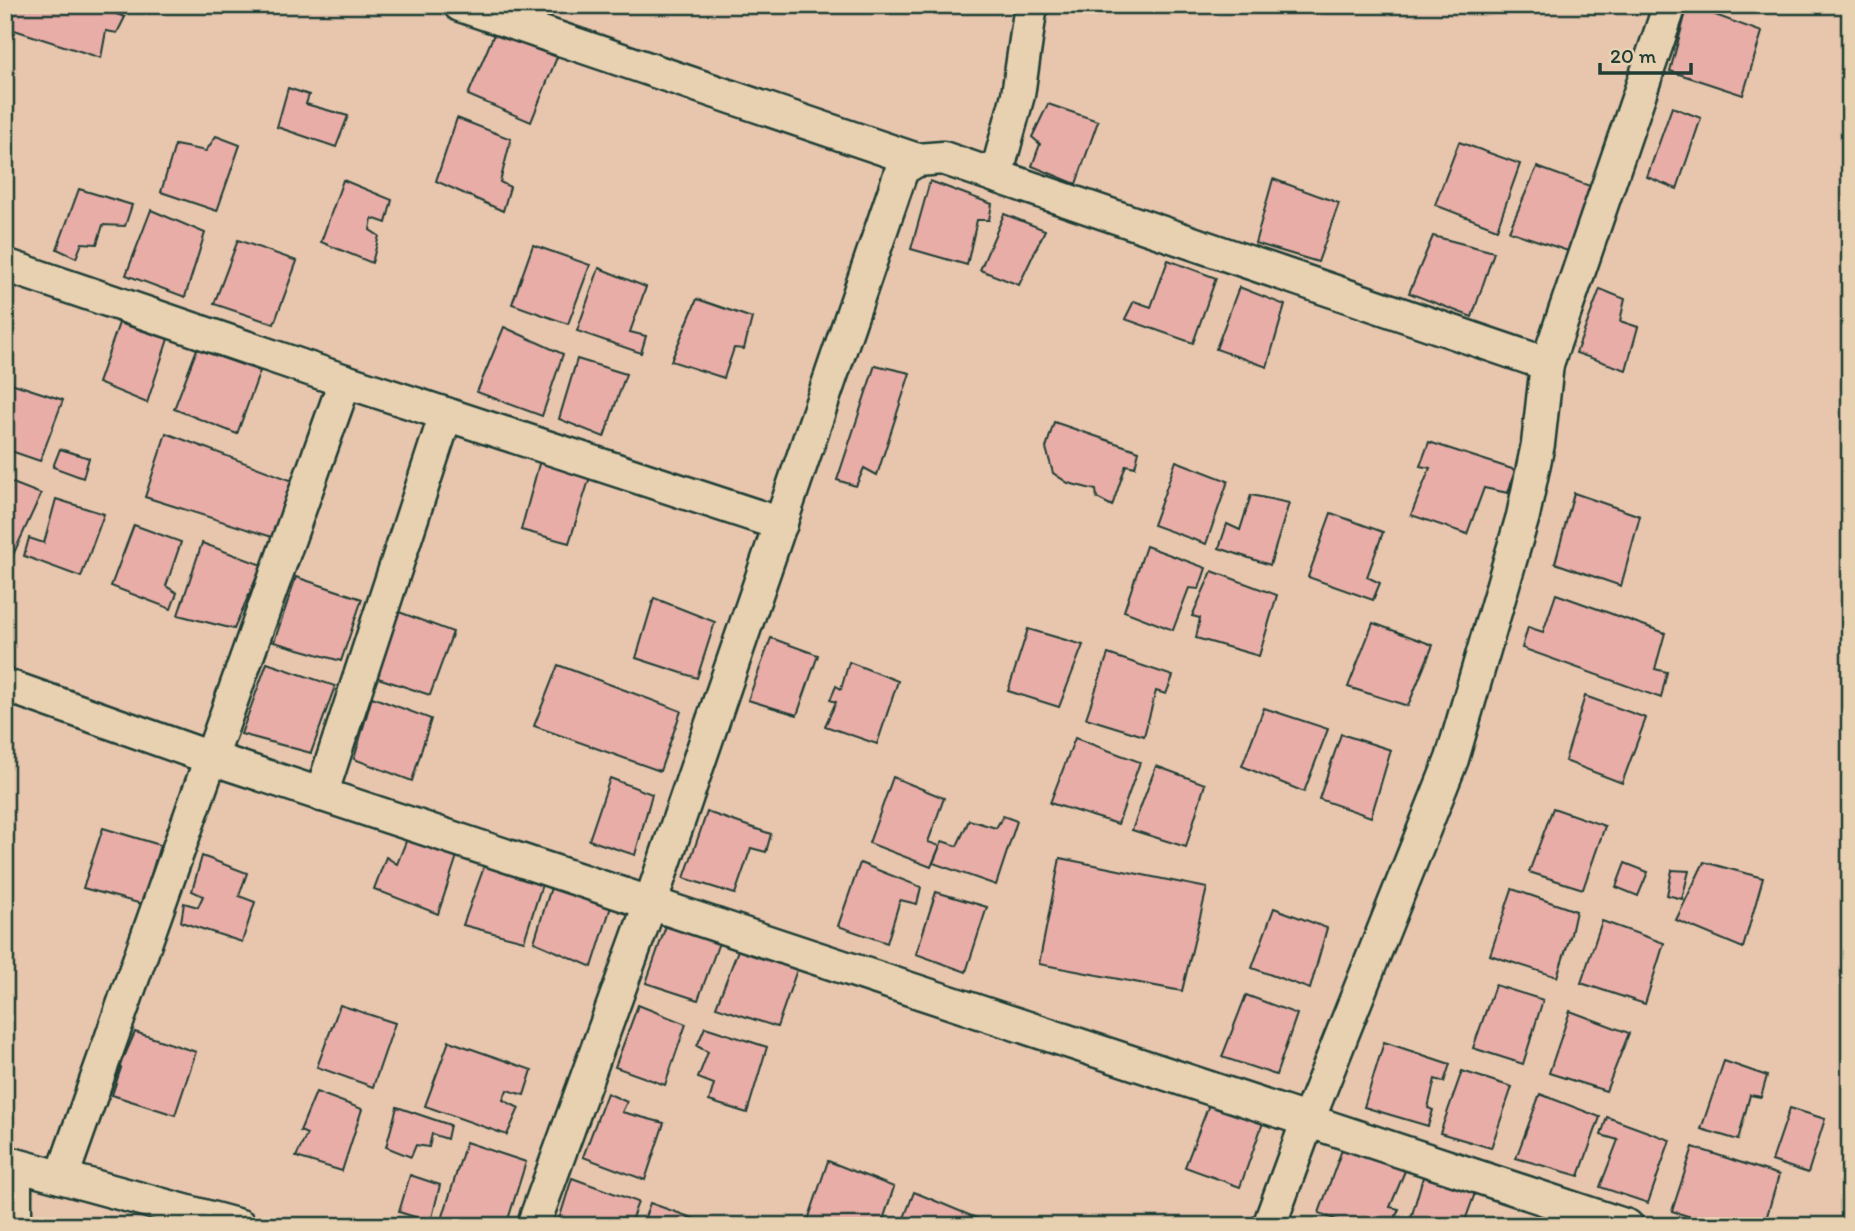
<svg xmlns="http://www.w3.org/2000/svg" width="1855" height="1231" font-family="Itim,sans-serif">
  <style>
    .building { fill: #e8ada6; stroke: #1f3d34; stroke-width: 2 }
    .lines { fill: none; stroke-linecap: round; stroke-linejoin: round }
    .street-casing { stroke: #1f3d34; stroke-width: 37 }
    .street { stroke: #e8d1b1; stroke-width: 32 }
  </style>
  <rect width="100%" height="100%" fill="#e8c6ae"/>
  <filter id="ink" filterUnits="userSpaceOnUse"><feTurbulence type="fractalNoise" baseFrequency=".0143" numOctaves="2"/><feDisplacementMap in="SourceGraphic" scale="14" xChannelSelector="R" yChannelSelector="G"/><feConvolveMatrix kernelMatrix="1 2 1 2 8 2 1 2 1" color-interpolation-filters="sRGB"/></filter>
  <g filter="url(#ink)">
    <g class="building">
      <polygon points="5,5 120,5 116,14 125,17 117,33 106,31 101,58 5,27"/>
      <polygon points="546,5 577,5 574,14"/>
      <polygon points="1688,5 1762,32 1743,95 1670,71"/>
      <polygon points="494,34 557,57 531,122 468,95"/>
      <polygon points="288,88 309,95 306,104 348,116 336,147 277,127"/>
      <polygon points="1048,104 1098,121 1076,184 1032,166 1040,144 1032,137"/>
      <polygon points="1672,107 1701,118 1677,189 1647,177"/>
      <polygon points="457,118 511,139 500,182 510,187 503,211 436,181"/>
      <polygon points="216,136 240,145 217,211 161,192 175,145 206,151"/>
      <polygon points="1459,142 1520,164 1497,229 1435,205"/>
      <polygon points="1537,167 1590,186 1571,252 1509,231"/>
      <polygon points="1273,179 1339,203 1318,262 1255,243"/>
      <polygon points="343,180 392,200 386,223 372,218 370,230 379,236 372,263 321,242"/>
      <polygon points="930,181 992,204 989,220 977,220 967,265 911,249"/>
      <polygon points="79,189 132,205 125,226 103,225 97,244 82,243 76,258 57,249"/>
      <polygon points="151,210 205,233 185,297 126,275"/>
      <polygon points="1004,214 1045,230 1019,285 980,270"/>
      <polygon points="1433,236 1494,252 1472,317 1409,293"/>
      <polygon points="238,240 297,261 274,324 214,304"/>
      <polygon points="533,245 590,265 568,324 512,304"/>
      <polygon points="1168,260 1216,278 1193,343 1125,319 1134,301 1151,307"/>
      <polygon points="599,268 646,287 630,332 646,336 641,353 577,331"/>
      <polygon points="1239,287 1285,305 1267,367 1216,349"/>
      <polygon points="1600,289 1625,299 1620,321 1638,327 1626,370 1576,353"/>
      <polygon points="697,299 752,318 744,349 734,348 724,378 671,361"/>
      <polygon points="119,323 168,339 147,403 98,383"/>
      <polygon points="504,327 563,354 542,416 477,392"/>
      <polygon points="197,349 260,371 237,434 174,409"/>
      <polygon points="577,359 626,374 604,437 559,419"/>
      <polygon points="875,365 910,373 877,475 864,468 856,486 837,480"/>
      <polygon points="11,383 63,400 40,461 5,449 5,398"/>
      <polygon points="1054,422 1139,451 1135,467 1126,465 1112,506 1097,498 1096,490 1068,483 1053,473 1046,448"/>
      <polygon points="166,433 293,481 272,537 145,497"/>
      <polygon points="1429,442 1515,470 1508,493 1484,488 1467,534 1411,515 1430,468 1420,466"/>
      <polygon points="60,449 89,458 83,478 53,467"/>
      <polygon points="540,460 590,477 569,543 521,530"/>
      <polygon points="1176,461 1228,481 1206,544 1153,525"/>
      <polygon points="5,480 41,494 13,555 5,552"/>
      <polygon points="1574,493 1640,516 1621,586 1555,563"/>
      <polygon points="1251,495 1289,503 1270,565 1219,548 1227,524 1240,530"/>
      <polygon points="56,499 104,514 81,577 24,556 29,538 44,543"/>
      <polygon points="1331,513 1383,532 1367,577 1380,583 1373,600 1308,577"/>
      <polygon points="134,525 181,542 166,586 177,593 171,609 111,586"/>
      <polygon points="202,543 262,565 234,629 178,615"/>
      <polygon points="1146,546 1206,568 1199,589 1189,588 1173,630 1124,611"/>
      <polygon points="1212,571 1277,595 1259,656 1196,638 1200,618 1192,616"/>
      <polygon points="296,577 362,599 341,661 274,642"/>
      <polygon points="1556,594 1665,633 1655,669 1667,672 1661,698 1522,648 1528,627 1543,632"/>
      <polygon points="654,598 715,622 697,678 636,658"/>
      <polygon points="399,612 453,632 430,695 375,677"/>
      <polygon points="1373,623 1433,645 1408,706 1348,687"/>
      <polygon points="1028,629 1083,645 1059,707 1008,691"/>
      <polygon points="771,638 818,655 797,715 748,700"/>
      <polygon points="1108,654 1173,676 1166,694 1156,691 1144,736 1086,718"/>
      <polygon points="849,662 898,681 877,744 825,726 836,702 830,700 836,686 841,689"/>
      <polygon points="267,663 335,686 311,753 241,734"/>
      <polygon points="558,665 681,711 660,771 534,726"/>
      <polygon points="1585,696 1646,718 1622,783 1565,761"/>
      <polygon points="372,697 431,719 412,781 354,759"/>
      <polygon points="1264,708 1328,729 1304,792 1242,766"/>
      <polygon points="1341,734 1391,750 1371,817 1319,799"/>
      <polygon points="1075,738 1140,762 1118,824 1050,803"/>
      <polygon points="1156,766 1205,784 1186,847 1132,830"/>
      <polygon points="893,777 944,798 928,842 940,846 931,867 869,843"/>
      <polygon points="610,778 652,794 635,855 589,840"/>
      <polygon points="1553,808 1605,826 1583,889 1529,872"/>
      <polygon points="707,812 771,834 766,852 751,848 735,894 684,878"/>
      <polygon points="1003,816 1017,821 996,885 933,863 942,841 957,846 969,820 996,828"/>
      <polygon points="103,828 160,845 142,904 83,888"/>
      <polygon points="407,839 458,853 438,914 374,889 386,857 397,864"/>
      <polygon points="202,856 247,873 239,896 255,902 242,942 181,922 184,903 198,907 203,896 192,891"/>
      <polygon points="488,856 544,878 524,941 463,925"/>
      <polygon points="1060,858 1207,888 1182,991 1039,964"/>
      <polygon points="1704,862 1763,878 1743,948 1676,920"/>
      <polygon points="860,863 921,887 917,904 900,900 887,943 838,926"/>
      <polygon points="1625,863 1648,872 1638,896 1616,887"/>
      <polygon points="1672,870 1689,871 1682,899 1667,895"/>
      <polygon points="553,881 614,897 592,967 534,942"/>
      <polygon points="1512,889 1576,911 1571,934 1557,977 1490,955"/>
      <polygon points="936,892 987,907 966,972 916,954"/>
      <polygon points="1274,908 1327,928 1310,989 1252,968"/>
      <polygon points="668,920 721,937 698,1000 646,983"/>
      <polygon points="1602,921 1664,943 1645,1004 1581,983"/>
      <polygon points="740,945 799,964 777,1027 716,1007"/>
      <polygon points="1495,985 1543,1000 1523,1064 1473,1048"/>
      <polygon points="1246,995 1297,1014 1276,1075 1222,1057"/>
      <polygon points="340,1005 395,1023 373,1087 317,1067"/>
      <polygon points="638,1005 686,1024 665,1085 615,1067"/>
      <polygon points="1570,1011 1629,1033 1606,1091 1549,1073"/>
      <polygon points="705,1027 767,1047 747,1113 709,1101 714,1084 698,1078 708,1052 697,1046"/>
      <polygon points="135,1032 196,1052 175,1115 112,1095 121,1068 117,1066 120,1055 125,1055"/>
      <polygon points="449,1041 532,1070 524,1095 507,1090 503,1100 519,1108 507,1135 425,1106"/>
      <polygon points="1384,1042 1450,1064 1444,1082 1435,1079 1428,1108 1433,1110 1428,1126 1364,1107"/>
      <polygon points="1724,1061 1767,1076 1761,1097 1750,1095 1738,1140 1701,1129"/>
      <polygon points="1462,1071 1512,1087 1491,1148 1440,1133"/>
      <polygon points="316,1092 362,1109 342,1171 296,1157 307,1134 300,1131"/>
      <polygon points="607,1093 627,1102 622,1112 664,1123 645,1180 583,1157"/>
      <polygon points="1540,1094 1600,1117 1579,1176 1516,1158"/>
      <polygon points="1210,1102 1264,1120 1240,1187 1185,1167"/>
      <polygon points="397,1107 450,1125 447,1139 432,1134 429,1147 416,1145 411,1157 386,1147"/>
      <polygon points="1790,1108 1825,1119 1808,1173 1772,1161"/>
      <polygon points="1607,1117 1670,1140 1648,1203 1600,1187 1618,1140 1601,1135"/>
      <polygon points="466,1142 526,1162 506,1226 448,1226 441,1223"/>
      <polygon points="1344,1144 1407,1166 1390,1207 1399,1209 1392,1226 1351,1226 1319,1213"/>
      <polygon points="1693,1147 1779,1175 1764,1226 1719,1226 1672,1211"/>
      <polygon points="828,1161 894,1187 881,1226 806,1226"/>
      <polygon points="410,1175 440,1185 431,1222 399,1212"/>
      <polygon points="1423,1177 1475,1193 1463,1226 1392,1226 1394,1221 1409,1225"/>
      <polygon points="572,1178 638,1202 629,1226 557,1226"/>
      <polygon points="914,1192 986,1222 984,1226 901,1226"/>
      <polygon points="650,1203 704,1222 702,1226 642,1226"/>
    </g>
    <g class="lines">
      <defs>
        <g id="street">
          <polyline points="460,5 917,160"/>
          <polyline points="996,176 1018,95 1031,5"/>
          <polyline points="5,265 345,381 62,1177"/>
          <polyline points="345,381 781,524"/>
          <polyline points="5,685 211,758 1627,1226"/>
          <polyline points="321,795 446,414"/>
          <polyline points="5,1162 240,1226"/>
          <polyline points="15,1226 15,1165"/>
          <polyline points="533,1226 650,904 902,169 917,160 943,158 1547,364"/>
          <polyline points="1269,1226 1308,1120 1452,759 1523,516 1538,444 1547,364 1670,5"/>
        </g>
      </defs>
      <use href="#street" class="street-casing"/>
      <use href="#street" class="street"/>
    </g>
  </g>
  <rect width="1855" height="1231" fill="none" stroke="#e8d1b1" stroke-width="28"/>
  <rect x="14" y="14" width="1827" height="1203" fill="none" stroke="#1f3d34" stroke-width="2.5" filter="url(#ink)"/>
  <path d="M1600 63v10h91v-10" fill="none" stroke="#1f3d34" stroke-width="3.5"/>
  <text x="1610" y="63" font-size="21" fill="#1f3d34" stroke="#e8d1b1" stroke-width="5" paint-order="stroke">20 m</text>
</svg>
